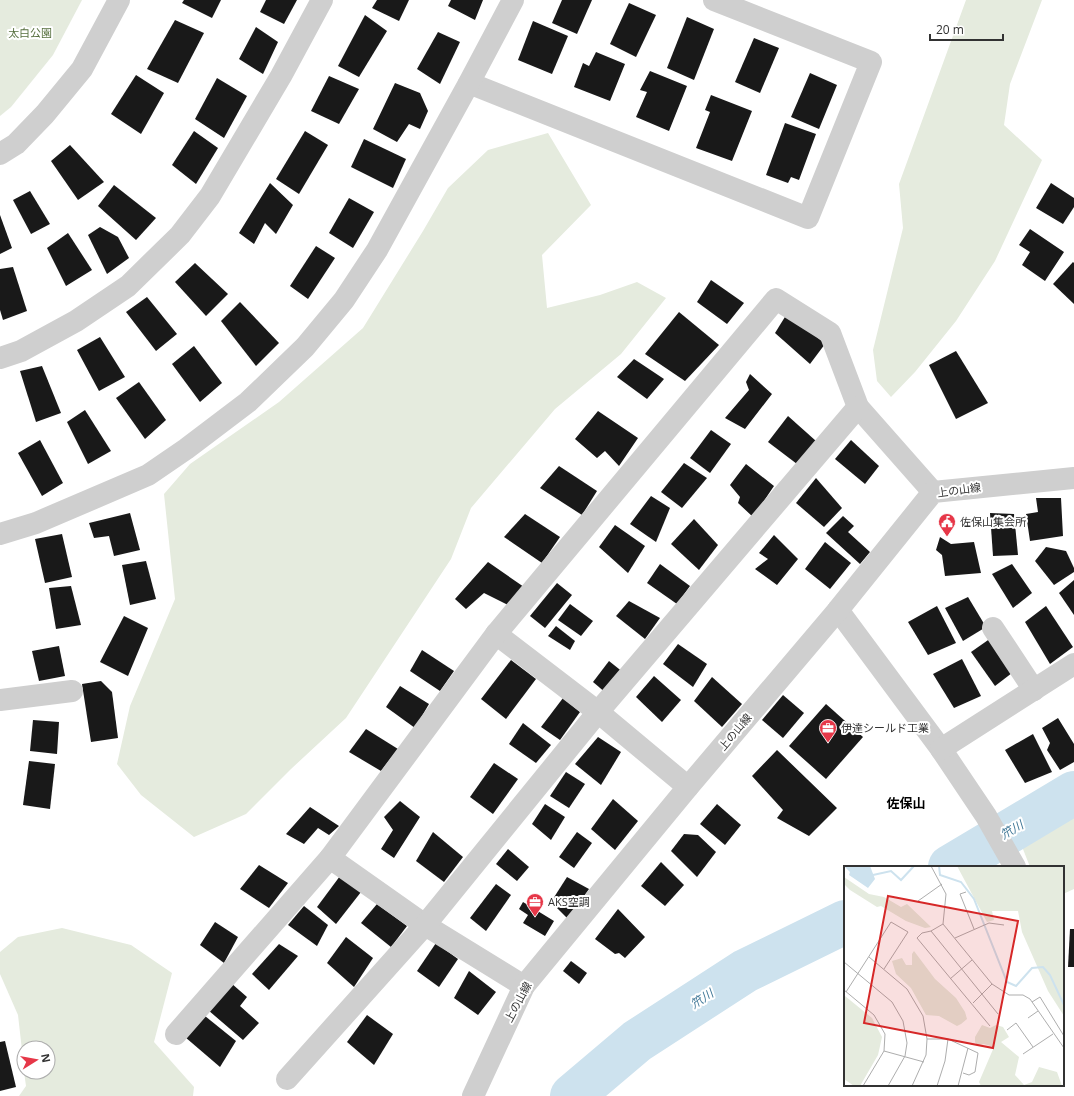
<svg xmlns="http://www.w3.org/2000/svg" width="1074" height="1096" font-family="'Open Sans','Noto Sans JP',sans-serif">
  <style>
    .green { fill: #e5ebde }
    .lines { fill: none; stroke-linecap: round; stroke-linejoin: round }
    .river { stroke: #cde2ee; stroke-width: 44 }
    .building { fill: #191919 }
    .minor { stroke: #cfcfcf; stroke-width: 22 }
    .labels { text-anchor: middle; stroke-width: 4; stroke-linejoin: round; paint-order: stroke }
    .park-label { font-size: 11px; fill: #566f3e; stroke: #fff }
    .street-label { font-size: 11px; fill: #323232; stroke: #fff }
    .poi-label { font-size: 11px; fill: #323232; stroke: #fff; text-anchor: start }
    .water-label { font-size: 12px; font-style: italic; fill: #3e7696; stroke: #fff }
    .quarter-label { font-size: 13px; font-weight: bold; fill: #000; stroke: #fff }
    .inset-river { fill: none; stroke: #cde2ee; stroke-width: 2 }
    .inset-road { fill: none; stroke: #adadad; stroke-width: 1 }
    .view { fill: #d62828; fill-opacity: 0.15; stroke: #d62828; stroke-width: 2 }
    .inset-edge { fill: none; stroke: #323232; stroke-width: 2 }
  </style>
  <rect width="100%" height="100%" fill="#fff"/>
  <g class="green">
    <polygon points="0,0 82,0 53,55 11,107 0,116"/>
    <polygon points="966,0 1042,0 1010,84 1004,125 1042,160 995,261 956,321 915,372 891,397 877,381 873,350 903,228 899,184"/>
    <polygon points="548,133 591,205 542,255 547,308 600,295 637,282 666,298 621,354 555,409 471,508 451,559 346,718 291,769 246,814 194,837 141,795 117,764 130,706 175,599 164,494 190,464 279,402 363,328 423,231 448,188 488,150"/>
    <polygon points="1074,807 1074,889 1063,894 1063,867 1030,867 1021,844"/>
    <polygon points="62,928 131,945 172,973 154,1042 194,1087 193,1096 19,1096 26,1086 24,1072 48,1072 48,1048 24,1048 24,1068 18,1015 0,974 0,952 18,937"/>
  </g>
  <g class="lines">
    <g class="river">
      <polyline points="950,867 1074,793"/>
      <polyline points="572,1096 637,1041 745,971 845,922"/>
    </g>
  </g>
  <g class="building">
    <polygon points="184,0 221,0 212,18 182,3"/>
    <polygon points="266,0 297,0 284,24 260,12"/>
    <polygon points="377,0 409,0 399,21 372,8"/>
    <polygon points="451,0 483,0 475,20 448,6"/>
    <polygon points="562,0 592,0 577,34 552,23"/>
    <polygon points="629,3 656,15 636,57 610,44"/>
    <polygon points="365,15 387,31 359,77 338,66"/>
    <polygon points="687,17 714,29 694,80 667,68"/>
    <polygon points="175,20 204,33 178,83 147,69"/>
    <polygon points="533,21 568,36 552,74 518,60"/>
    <polygon points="256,27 278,42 263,74 239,59"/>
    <polygon points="438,32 460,42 440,84 417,69"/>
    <polygon points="754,38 779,48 760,93 735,82"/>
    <polygon points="596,52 625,64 610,101 574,87 583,63 589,66"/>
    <polygon points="650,71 687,86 669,131 636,117 647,92 640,90"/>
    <polygon points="810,73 837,85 819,129 791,117"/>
    <polygon points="136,75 164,93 141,134 111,114"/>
    <polygon points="329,76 359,89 339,124 311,111"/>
    <polygon points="217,78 247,96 224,138 195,119"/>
    <polygon points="395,83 420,93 428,111 420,129 409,124 397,142 373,129"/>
    <polygon points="711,95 752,111 732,161 696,148 710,112 705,110"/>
    <polygon points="785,123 816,134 799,180 791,177 788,183 766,175"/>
    <polygon points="194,131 218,148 196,184 172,165"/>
    <polygon points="305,131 328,145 299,194 276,179"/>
    <polygon points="364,139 406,159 393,188 351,167"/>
    <polygon points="70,145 104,182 78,200 51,161"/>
    <polygon points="270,183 293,205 276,234 265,223 254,244 239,233"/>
    <polygon points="1051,183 1074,198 1074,207 1063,224 1036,208"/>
    <polygon points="114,185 156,218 136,240 98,206"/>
    <polygon points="30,191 50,224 31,234 13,200"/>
    <polygon points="349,198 374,212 353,248 329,233"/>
    <polygon points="0,215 12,248 0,254"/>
    <polygon points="100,227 118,237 129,258 107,274 88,235"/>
    <polygon points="1030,229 1064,252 1045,281 1022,265 1030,252 1019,245"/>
    <polygon points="68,233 92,270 66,286 47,248"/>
    <polygon points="316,246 335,258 308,299 290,286"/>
    <polygon points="1073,262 1074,263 1074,304 1053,284"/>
    <polygon points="195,263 228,294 206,316 175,282"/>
    <polygon points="13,267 27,311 3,320 0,310 0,269"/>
    <polygon points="711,280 744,303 727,324 697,302"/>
    <polygon points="147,297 177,334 156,351 126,312"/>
    <polygon points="240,302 279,343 256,366 221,321"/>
    <polygon points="679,312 719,345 685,381 645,354"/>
    <polygon points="788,312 825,344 810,364 775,333"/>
    <polygon points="100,337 125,377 99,391 77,350"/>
    <polygon points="194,346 222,383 200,402 172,364"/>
    <polygon points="956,351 988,403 956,419 929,365"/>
    <polygon points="634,359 664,379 647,399 617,377"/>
    <polygon points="42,366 61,413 36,422 20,371"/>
    <polygon points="750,374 772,394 745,429 725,418 749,390 746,382"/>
    <polygon points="139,382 166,420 145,439 116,398"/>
    <polygon points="85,410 111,451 88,464 67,422"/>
    <polygon points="598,411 638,438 619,466 605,451 597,458 575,439"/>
    <polygon points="788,416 816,441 797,464 768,442"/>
    <polygon points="711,430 731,444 710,473 690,458"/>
    <polygon points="40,440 63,483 42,496 18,453"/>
    <polygon points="851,440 879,466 865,484 835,459"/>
    <polygon points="684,463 707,478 682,508 661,492"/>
    <polygon points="746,464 774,486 753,517 738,503 740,497 730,485"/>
    <polygon points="559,466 597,491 582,515 540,488"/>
    <polygon points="816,478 842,508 824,527 796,503"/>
    <polygon points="651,496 670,508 656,542 630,524"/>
    <polygon points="1036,498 1061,498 1063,536 1030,541 1026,514 1038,512"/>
    <polygon points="130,513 140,550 114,556 109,536 94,538 89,523"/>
    <polygon points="990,513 1014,514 1018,555 993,556"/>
    <polygon points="525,514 560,537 542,563 504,537"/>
    <polygon points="843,516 854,526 848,532 870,552 860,564 826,533"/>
    <polygon points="694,519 718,545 699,570 671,544"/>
    <polygon points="615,525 645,546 628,573 599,547"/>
    <polygon points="62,534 72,577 45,583 35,539"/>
    <polygon points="774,535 798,559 777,585 755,569 768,559 759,553"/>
    <polygon points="940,537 951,544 974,542 981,573 945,576 942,555 936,550"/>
    <polygon points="825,542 851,563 830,589 805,569"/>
    <polygon points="1046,547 1066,551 1074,568 1074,572 1054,585 1035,561"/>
    <polygon points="146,561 156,599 130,605 122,565"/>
    <polygon points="488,562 524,587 508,605 484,593 466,609 455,599"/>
    <polygon points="660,564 690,586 677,604 647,583"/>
    <polygon points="1012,564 1032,593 1013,608 992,574"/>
    <polygon points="1074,580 1074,615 1059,593"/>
    <polygon points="557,583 572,595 545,628 530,616"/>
    <polygon points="71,586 81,625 56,629 49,588"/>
    <polygon points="968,597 986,627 963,641 945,608"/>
    <polygon points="629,601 660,618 645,639 616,616"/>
    <polygon points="570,604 593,621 581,636 558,620"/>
    <polygon points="937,606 956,643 928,655 908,622"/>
    <polygon points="1046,606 1073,647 1050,664 1025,622"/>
    <polygon points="124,616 148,628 128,676 100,662"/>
    <polygon points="556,626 575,641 570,650 548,636"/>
    <polygon points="991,638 1012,673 995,686 971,652"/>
    <polygon points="678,644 707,664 693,687 663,664"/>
    <polygon points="59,646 65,676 39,681 32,651"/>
    <polygon points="422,650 454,671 440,691 410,671"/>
    <polygon points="962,659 981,696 954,708 933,674"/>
    <polygon points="511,660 536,679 506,719 481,699"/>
    <polygon points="609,661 624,673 606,693 593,682"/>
    <polygon points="654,676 681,700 662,722 636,697"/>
    <polygon points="712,677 742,704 722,727 694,701"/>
    <polygon points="101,681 112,692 118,738 91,742 82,684"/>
    <polygon points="400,686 429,704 415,728 386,707"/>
    <polygon points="783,695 804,713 783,738 762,720"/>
    <polygon points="563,698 580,712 560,740 541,727"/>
    <polygon points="826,704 863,737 826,779 789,746"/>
    <polygon points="1058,718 1074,744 1074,762 1060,770 1047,750 1050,743 1042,728"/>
    <polygon points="33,720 59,722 57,754 30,751"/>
    <polygon points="523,723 551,745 536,763 509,744"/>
    <polygon points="366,729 398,749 381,771 349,752"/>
    <polygon points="1033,734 1052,772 1025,783 1005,750"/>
    <polygon points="598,737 621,752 601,785 575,764"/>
    <polygon points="777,750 837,808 809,836 777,818 783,810 752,776"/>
    <polygon points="29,761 55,764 50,809 23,805"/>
    <polygon points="494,763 518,779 493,814 470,797"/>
    <polygon points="566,772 585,784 569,808 550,796"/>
    <polygon points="613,799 638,821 615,850 591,829"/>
    <polygon points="400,801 420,817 394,858 381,849 393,830 384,817"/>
    <polygon points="545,804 565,817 551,840 532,824"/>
    <polygon points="717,804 741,825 725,845 700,824"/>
    <polygon points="310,807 339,826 329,835 318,828 304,844 286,834"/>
    <polygon points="433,832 463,857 444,882 416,861"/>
    <polygon points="577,832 592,843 574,868 559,857"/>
    <polygon points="684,834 698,835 716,852 697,877 671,851"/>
    <polygon points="508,849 529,867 517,881 496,864"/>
    <polygon points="661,862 684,885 665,906 641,886"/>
    <polygon points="259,865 288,883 269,908 240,889"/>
    <polygon points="340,876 361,892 336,924 317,907"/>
    <polygon points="567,877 589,889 568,919 551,902"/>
    <polygon points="496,884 511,895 486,931 470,918"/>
    <polygon points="523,902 554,921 545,936 523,923 528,915 519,909"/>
    <polygon points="377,904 407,926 391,947 361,923"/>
    <polygon points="304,906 328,925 317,946 288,925"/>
    <polygon points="618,909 645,937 625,958 619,953 615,954 595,939"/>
    <polygon points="215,922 238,937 224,963 200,945"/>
    <polygon points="1070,929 1074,929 1074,967 1068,967"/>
    <polygon points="346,937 373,958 354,987 327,963"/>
    <polygon points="436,943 458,959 439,987 417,971"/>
    <polygon points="279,944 298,956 269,990 252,974"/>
    <polygon points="571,961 587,973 579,984 563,971"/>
    <polygon points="469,971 496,992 478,1015 454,998"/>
    <polygon points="231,983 247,997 240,1006 259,1023 243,1040 208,1010"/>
    <polygon points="367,1015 393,1034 374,1065 347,1042"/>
    <polygon points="205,1016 236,1041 220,1067 185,1037"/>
    <polygon points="5,1041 16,1087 0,1091 0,1042"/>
  </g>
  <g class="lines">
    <g class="minor">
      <polyline points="469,83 808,218 871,62 714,0"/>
      <polyline points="0,154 16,144 45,114 82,69 119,0"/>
      <polyline points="0,358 21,351 76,321 128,286 180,235 210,196 281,76 322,0"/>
      <polyline points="0,534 36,523 148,475 186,449 248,402 305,347 344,300 377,250 469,83 513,0"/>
      <polyline points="838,610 941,749 986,816 1015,867"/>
      <polyline points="993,628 1034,690"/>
      <polyline points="496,634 598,712 688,787"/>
      <polyline points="0,700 72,691"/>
      <polyline points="941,749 1074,664"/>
      <polyline points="330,858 425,925 524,986"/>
      <polyline points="176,1034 330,858 496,634 776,299 830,333 858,407 933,492"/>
      <polyline points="287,1079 425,925 598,712 858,407"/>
      <polyline points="473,1096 524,986 688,787 838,610 933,492 1074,478"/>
    </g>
  </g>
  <defs>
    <symbol id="civic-pin" viewBox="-11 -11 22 30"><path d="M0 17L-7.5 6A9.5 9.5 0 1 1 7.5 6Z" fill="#e63748" stroke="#fff"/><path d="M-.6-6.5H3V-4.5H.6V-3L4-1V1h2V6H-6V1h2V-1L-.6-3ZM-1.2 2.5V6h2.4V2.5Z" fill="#fff"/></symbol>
    <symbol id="office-pin" viewBox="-11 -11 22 30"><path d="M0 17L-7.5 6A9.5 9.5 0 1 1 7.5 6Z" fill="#e63748" stroke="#fff"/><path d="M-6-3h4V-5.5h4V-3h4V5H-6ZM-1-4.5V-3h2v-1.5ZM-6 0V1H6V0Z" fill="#fff"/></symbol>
  </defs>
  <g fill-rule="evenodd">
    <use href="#civic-pin" x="937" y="512" width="20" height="27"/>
    <use href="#office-pin" x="818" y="718" width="20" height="27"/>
    <use href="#office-pin" x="525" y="892" width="20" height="27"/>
  </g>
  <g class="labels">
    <g class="park-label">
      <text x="30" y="37">太白公園</text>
    </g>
    <g class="street-label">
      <text transform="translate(959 490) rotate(-8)" y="4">上の山線</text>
      <text transform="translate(735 732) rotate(-50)" y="4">上の山線</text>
      <text transform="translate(518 1002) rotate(-62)" y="4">上の山線</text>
    </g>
    <g class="poi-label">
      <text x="960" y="526">佐保山集会所</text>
      <text x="841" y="732">伊達シールド工業</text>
      <text x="548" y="906">AKS空調</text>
    </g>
    <g class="water-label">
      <text transform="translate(1012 830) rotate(-31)" y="4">笊川</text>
      <text transform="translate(702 999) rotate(-33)" y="4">笊川</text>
    </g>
    <g class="quarter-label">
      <text x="906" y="808">佐保山</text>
    </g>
  </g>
  <g transform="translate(844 866)">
    <rect width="220" height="220" fill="#fff"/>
    <path d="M113,0H220V150L204,125L178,66L174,45H148L150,54L143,56ZM0,11L25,28L40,31L57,41L63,38L87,61L81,62L62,55L37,40L33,41L6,24L0,18ZM70,85L91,113L112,132L121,146L123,153L117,158L113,160L95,150L82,149L67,122L52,108L48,95L58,92L62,99H68V88ZM1,130L28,152L38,171L34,189L16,220H10L0,213ZM138,159L146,162L152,159L159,161L165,171L157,176L175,191L171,209L180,219L188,216L195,201L213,206L218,220H137L135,216L150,181L140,178L133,179L131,176V171Z" fill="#e5ebde"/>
    <path d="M0,0H26L31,13L24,22L5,9L6,6Z" fill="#cde2ee"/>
    <path class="inset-river" d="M95,0L96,9L117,16L130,33L163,116L172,120L188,102L199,101L206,109L220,139M29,9L47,5L57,14L70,0"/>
    <path class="inset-road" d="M87,0L102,28L99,58L148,118L165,129H179L186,133L220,182M122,26L116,28L130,63M74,35L98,18M99,58L87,65L78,67L73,72L146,160M87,65L154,148M111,72L145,57L160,59M25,91L63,123L79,150L83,173L82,189L68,220M0,96L48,136L59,155L63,177L61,190L44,220M106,113L128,94M0,124L30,149L41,168L40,185L19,220M2,126L47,56L64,66L40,103M188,136L196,131L220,170M129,137L148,118M184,152L194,145M163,164L172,157L189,181M83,173H104L134,187L131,206L125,209L119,207M40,185L80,196M179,188L209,168M93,220L101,195L104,173M114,220L124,182"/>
    <path class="view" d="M44,30L174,55L149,182L20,157Z"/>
    <rect width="220" height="220" class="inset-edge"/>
  </g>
  <g transform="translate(36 1060) rotate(79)"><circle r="19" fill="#ffffff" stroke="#adadad"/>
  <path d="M0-3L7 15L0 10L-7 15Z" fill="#e63748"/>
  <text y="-6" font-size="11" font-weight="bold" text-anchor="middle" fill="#323232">N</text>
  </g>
  <path d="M930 34v6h73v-6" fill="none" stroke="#323232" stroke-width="2"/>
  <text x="936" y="34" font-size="12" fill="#323232" stroke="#ffffff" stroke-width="3" paint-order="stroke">20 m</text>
</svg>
